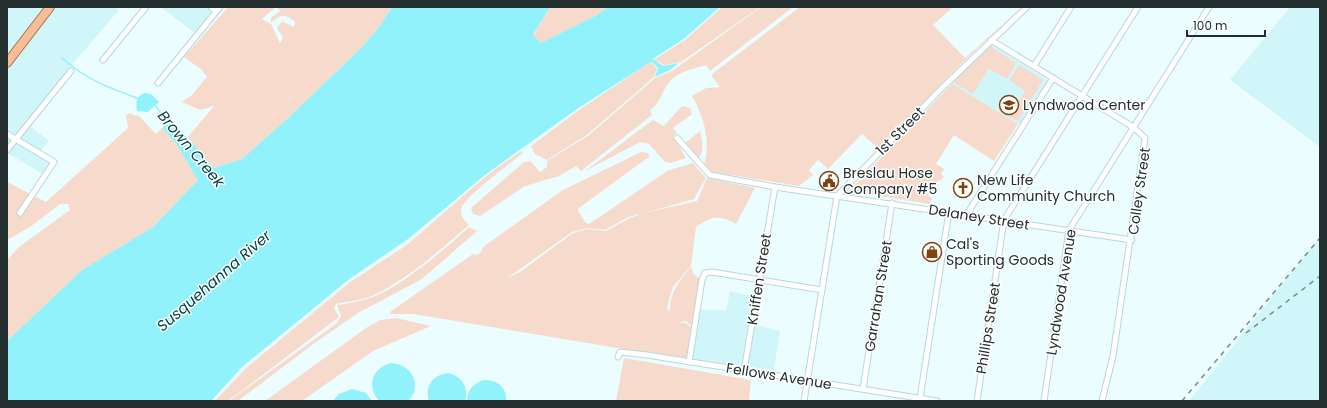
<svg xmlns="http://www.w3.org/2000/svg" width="1327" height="408" font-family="Poppins,sans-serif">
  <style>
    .built { fill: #d0f6fa }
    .green { fill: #f6dbcc; fill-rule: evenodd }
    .water { fill: #91f2fb }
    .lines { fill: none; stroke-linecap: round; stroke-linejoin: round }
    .stream { stroke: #91f2fb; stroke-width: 1.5 }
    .minor-casing { stroke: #bad6d9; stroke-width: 7 }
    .primary-casing { stroke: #aa6f46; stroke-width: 10 }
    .minor { stroke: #fff; stroke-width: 5 }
    .primary { stroke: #f7be97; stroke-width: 8 }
    .rail { stroke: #7d8a8c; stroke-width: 1.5; stroke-dasharray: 5 5; stroke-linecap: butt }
    .labels { text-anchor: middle; stroke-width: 3; stroke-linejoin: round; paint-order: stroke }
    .poi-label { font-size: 14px; fill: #232e2f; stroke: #fff; text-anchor: start }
    .street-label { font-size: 14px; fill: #232e2f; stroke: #fff }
    .water-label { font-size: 15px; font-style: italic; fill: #024348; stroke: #fff }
  </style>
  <rect width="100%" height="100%" fill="#ecfdff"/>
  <g class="built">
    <polygon points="7,7 43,7 7,55"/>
    <polygon points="54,7 116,7 119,10 69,68 25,125 30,126 49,141 38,154 52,160 43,174 7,153 7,70"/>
    <polygon points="161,7 215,7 195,33"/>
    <polygon points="1290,7 1320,7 1320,147 1230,80"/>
    <polygon points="991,44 1048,80 1020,125 951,84"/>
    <polygon points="1320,237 1320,401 1189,401"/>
    <polygon points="730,291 752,296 747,323 780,331 774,370 694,359 693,357 700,310 726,310"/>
  </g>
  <g class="green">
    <path d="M228,7H276L262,19L271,24L280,43L283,37L277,28L282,21L294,27L295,22C286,13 279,15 271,23V18L280,11L277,7H392L379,27L361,48L287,119L242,159L214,168L195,148L188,137L214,106L200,110L182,102L192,95L207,77L202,70L184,57Z"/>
    <polygon points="550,7 608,7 597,15 541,43 533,36"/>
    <polygon points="722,7 760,7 681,62 664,65 654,60 686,39"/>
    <path d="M761,7H793L710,71L706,65C692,69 676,72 667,85C661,94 660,104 650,110L652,115L581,171L576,166L559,176L525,186L480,216L473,214L471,208L524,162L530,161L540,172L547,167V161L589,135L655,78L672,71Z"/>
    <path d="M800,7H953L933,25L965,58L1022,7L963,62L878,148L862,134L828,169L818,160L809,170L813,175L799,186L713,172L704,165C711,141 704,117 692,96L706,88L720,87L711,75Z"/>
    <polygon points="990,46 1016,63 1007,79 989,69 986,71 987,72 973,94 953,82"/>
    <polygon points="649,63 652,63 657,69 654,77 588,134 547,160 535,154 531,146 579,110"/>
    <polygon points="1019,65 1043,80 1018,121 1009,117 1025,91 1009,80"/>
    <polygon points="952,84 1018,124 994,161 954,135 936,164 944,169 941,174 944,177 941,181 939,180 928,195 932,199 929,204 849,191"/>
    <polygon points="682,106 690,108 692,114 673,128 677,133 673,136 686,158 671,163 665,162 649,144 640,142 585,171 653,120 664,126"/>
    <polygon points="130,113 135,116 138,115 156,134 162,128 177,145 198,180 153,227 82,270 7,341 7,260 19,247 70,210 68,204 60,204 30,227 7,240 7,182 46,202 128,128 126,115"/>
    <path d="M700,131C702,139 705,152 698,158L685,143Z"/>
    <path d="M521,151L523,153C511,163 465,196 461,209C460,216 465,221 469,225C439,251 408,279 372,296C360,301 348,301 336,304L334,308L339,317L239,393L227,401H215L246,368L349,283L408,244L486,176Z"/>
    <path d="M641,152L648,153L650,156L579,208L578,211L585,222L589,224L669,170L693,163L706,178L694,199L644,213L697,201L707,178L755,188L736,224C718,214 712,216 696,227L691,266L673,287L669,299L667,311L670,309C670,291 680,281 691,267L694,275L700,279L692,327L686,321L678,323H686L692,328L688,358L684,359L413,314H391L390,312L473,254L477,255L482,251L483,247L563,190ZM644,213L630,218L606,231L588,229L573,233L520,272L506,279L572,232L588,228L605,230L628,217Z"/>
    <path d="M469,227L477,231L422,279L358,313L316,342L238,401H229L337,323L341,316L337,305C348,303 359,302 370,298C400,288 445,249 469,227Z"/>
    <polygon points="396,318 431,326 373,351 302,401 265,401 366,328 380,320"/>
    <polygon points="624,358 751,380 749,401 616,401"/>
  </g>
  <g class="water">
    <polygon points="392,7 550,7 533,35 541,43 597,15 608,7 720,7 685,38 653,59 663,66 679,63 670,70 655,77 658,68 652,62 649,63 577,109 485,175 408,239 348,280 242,367 211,401 7,401 7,341 82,270 153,227 198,180 177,145 162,128 172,120 214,168 242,159 287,119 361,48 379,27"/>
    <path d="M144,93L151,94L159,102L148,112L137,111C136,101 135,98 144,93Z"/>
    <path d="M391,363C411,364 424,385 408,401H379C366,386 372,368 391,363Z"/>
    <path d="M448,373C462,376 469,387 465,401H429C424,386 433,375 448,373Z"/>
    <path d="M484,380C497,380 507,387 506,401H467C467,390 474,383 484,380Z"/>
    <polygon points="352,389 366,393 372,401 333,401 339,394"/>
  </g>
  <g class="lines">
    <g class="stream">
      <path d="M62,58C87,80 107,87 137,98"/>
      <polyline points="154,104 169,123"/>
    </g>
    <defs>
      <g id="minor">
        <polyline points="211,7 216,11"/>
        <polyline points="991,40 1133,127 1145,138 1113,356 1102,401"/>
        <polyline points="103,60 146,7"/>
        <polyline points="1034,66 1071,7"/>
        <polyline points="158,83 220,7"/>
        <polyline points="7,134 54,162 20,213"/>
        <polyline points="677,138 710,175 775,187 1132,240"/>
        <polyline points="7,150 71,71"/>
        <polyline points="967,214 1053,78"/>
        <polyline points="618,357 620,352 647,355 937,401"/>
        <polyline points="689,362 702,280 705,273 712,272 822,290"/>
        <polyline points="744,371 775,187"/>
        <polyline points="863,389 892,203"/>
        <polyline points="920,398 949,212"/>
        <polyline points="804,401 837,196 942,88 1027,7"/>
        <polyline points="977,401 1004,220 1138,7"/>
        <polyline points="1044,401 1069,230 1209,7"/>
      </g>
      <polyline id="primary" points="7,63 50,7"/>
    </defs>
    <use href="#minor" class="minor-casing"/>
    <use href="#primary" class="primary-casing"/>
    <use href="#minor" class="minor"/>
    <use href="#primary" class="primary"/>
    <g class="rail">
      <polyline points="1246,333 1320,276"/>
      <polyline points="1182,401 1320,238"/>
    </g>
  </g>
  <defs>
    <symbol id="school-ring" viewBox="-11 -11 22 22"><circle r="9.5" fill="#fff" stroke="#82410d" stroke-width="1.5"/><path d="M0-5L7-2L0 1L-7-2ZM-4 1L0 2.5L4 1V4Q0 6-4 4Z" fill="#82410d"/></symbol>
    <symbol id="civic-ring" viewBox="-11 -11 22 22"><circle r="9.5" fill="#fff" stroke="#82410d" stroke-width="1.5"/><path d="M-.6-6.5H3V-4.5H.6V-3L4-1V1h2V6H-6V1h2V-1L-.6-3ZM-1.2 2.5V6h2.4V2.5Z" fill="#82410d"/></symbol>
    <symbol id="church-ring" viewBox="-11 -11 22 22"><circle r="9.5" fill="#fff" stroke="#82410d" stroke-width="1.5"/><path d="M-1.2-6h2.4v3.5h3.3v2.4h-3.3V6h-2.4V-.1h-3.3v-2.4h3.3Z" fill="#82410d"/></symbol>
    <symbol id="shop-ring" viewBox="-11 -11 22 22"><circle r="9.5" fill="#fff" stroke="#82410d" stroke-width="1.5"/><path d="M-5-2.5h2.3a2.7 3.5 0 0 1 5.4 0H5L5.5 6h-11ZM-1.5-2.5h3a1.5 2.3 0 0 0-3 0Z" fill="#82410d"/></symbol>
  </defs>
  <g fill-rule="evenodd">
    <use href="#school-ring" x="998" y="94" width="22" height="22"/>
    <use href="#civic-ring" x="818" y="170" width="22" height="22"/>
    <use href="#church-ring" x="952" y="177" width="22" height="22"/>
    <use href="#shop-ring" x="921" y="241" width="22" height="22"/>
  </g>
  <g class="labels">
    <g class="poi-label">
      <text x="1023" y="110">Lyndwood Center</text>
      <text x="843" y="178">Breslau Hose<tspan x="843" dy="16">Company #5</tspan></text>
      <text x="977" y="185">New Life<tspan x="977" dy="16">Community Church</tspan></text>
      <text x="946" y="249">Cal's<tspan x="946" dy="16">Sporting Goods</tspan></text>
    </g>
    <g class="street-label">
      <text transform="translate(900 131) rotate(-45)" y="5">1st Street</text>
      <text transform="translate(1139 191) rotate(-82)" y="5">Colley Street</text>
      <text transform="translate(979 217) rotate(9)" y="5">Delaney Street</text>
      <text transform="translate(759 279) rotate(-81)" y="5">Kniffen Street</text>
      <text transform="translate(1061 292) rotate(-81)" y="5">Lyndwood Avenue</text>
      <text transform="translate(878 296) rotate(-81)" y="5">Garrahan Street</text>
      <text transform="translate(988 328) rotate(-81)" y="5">Phillips Street</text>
      <text transform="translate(779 376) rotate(9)" y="5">Fellows Avenue</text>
    </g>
    <g class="water-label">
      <text transform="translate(191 149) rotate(50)" y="5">Brown Creek</text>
      <text transform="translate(214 281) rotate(-41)" y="5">Susquehanna River</text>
    </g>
  </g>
  <rect width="1327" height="408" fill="none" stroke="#232e2f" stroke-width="16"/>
  <path d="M1187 30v6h78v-6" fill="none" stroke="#232e2f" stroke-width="2"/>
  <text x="1193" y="30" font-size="12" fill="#232e2f" stroke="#ffffff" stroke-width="3" paint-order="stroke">100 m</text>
</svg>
